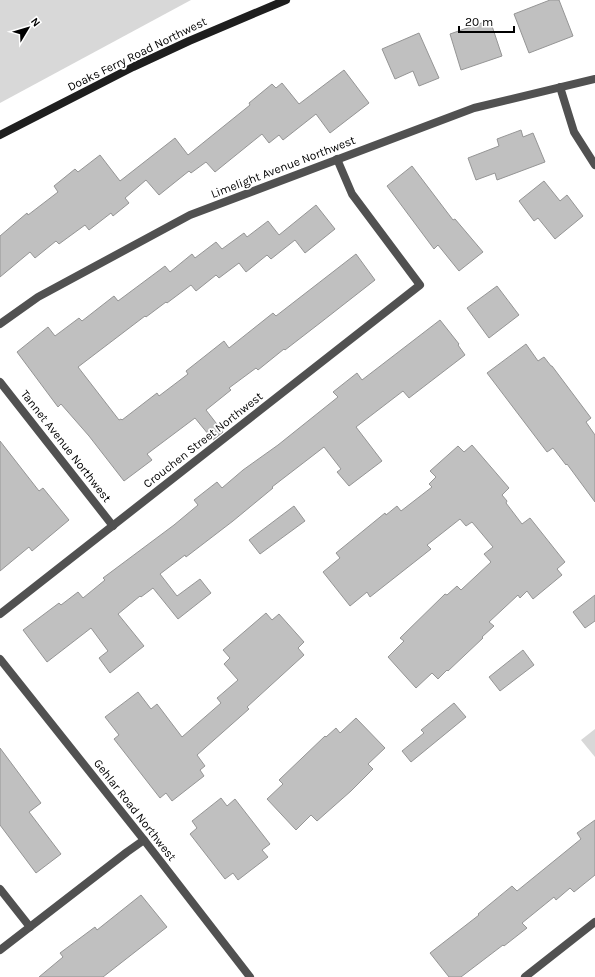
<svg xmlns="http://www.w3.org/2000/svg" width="595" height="977" font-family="Karla,sans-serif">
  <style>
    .green { fill: #d8d8d8 }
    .building { fill: #c0c0c0; stroke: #959595 }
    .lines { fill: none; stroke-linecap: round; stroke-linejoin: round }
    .minor { stroke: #515151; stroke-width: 8 }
    .secondary { stroke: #1e1e1e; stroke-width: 8 }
    .labels { text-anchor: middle; stroke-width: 3.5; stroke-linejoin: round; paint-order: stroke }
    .street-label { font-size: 12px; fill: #000; stroke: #fff }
  </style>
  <rect width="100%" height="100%" fill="#fff"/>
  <g class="green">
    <polygon points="0,0 191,0 0,103"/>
    <polygon points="595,729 595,757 581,740"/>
  </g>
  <g class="building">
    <polygon points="550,0 559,0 573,36 529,53 514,14"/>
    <polygon points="490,20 502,56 461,70 450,34"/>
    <polygon points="419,33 439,78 419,86 413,71 395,79 382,49"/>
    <polygon points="344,70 369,103 330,133 316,114 283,140 279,135 269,143 262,134 215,172 206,162 191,173 189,171 159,195 146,180 125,198 129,203 113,216 111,213 89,230 85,225 59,244 56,241 35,258 30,252 0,277 0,236 27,213 28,215 58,192 54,186 75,169 78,172 100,155 120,181 175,138 188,155 250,105 249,103 272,84 276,88 282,83 299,104"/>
    <polygon points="521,130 523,137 533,133 545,162 497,180 495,173 476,180 468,158 499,146 497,139"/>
    <polygon points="412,166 453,220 455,219 483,252 459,271 438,245 434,249 387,186"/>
    <polygon points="544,181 560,201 567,195 583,216 555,239 538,218 534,221 519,201"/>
    <polygon points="316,205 335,229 305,253 295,240 271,259 267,255 246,272 239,263 219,278 216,275 196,291 191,285 167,303 166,302 146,317 145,316 78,367 119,420 121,419 122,420 157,393 159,396 188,374 186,371 224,341 229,348 273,313 276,316 356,254 375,280 320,323 285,350 284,349 258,370 256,368 229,388 231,390 206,410 223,432 213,440 195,418 147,454 152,460 124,481 89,436 61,404 58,407 17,352 48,327 55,336 79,318 82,321 114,296 118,301 165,266 170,272 192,254 195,258 216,242 222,249 244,233 247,237 268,221 279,235"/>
    <polygon points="497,286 519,315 489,338 467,308"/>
    <polygon points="440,320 459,344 458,345 465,355 409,398 403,391 356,427 382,461 349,486 337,472 341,469 324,447 272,487 273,488 233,521 186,557 185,555 160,574 177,596 200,579 211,593 178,619 153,588 141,597 140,596 118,614 144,646 110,673 99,658 108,651 91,628 47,662 23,630 59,603 61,605 78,592 83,598 105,580 103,578 174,525 198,505 194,500 217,482 222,488 243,470 278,445 338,397 333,392 357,373 362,380"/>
    <polygon points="526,344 538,361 544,357 551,366 552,366 591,418 586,422 595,435 595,502 567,464 566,465 553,448 547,452 487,373"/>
    <polygon points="0,441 39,491 43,488 69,520 32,551 29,547 0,571"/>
    <polygon points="472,445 509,488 502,495 507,501 506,503 522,524 530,518 565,562 557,569 562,575 533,599 527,591 520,598 518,595 489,622 494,626 482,637 483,638 448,671 447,670 438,679 432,673 416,688 388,657 404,641 400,638 445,594 447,595 457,586 461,590 491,562 484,554 493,547 472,522 466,526 460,519 427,545 431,549 370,597 367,592 350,606 323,572 340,558 336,553 385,513 386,515 397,506 401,511 432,487 429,484 436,477 430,471 458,446 464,452"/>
    <polygon points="294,506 305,521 260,554 249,540"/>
    <polygon points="595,595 595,621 585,628 573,612"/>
    <polygon points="266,613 272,620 279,614 304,642 298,648 304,655 247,707 249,709 197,755 205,766 200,770 204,776 172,801 166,793 160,798 114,739 119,735 105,717 138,692 151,709 157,704 182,737 221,703 217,698 238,680 224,664 230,658 223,650"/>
    <polygon points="523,650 534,665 500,691 489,677"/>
    <polygon points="454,703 466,717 411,762 402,751 424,733 421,730"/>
    <polygon points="356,718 385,748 368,764 373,769 351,791 317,821 311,815 296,830 267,799 283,784 279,780 325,736 326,737 336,728 340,733"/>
    <polygon points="0,748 41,803 29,812 61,854 36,873 0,825"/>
    <polygon points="221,798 227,806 235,799 270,844 262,850 268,857 238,880 233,873 225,879 190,834 197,828 192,821"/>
    <polygon points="595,820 595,875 574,892 570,888 556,900 554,897 522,923 527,928 504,946 503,945 461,977 449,977 430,953 479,915 478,914 512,886 517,891 581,839 577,833"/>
    <polygon points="141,895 167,927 103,977 39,977 63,957 60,953 95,927 97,930"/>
  </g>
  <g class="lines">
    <g class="minor">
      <polyline points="560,87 574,132 595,165"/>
      <polyline points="0,324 38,297 190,215 474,108 595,79"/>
      <polyline points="0,382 113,526"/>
      <polyline points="0,614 420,285 352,194 337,159"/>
      <polyline points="0,659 144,840 250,977"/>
      <polyline points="0,889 30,927"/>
      <polyline points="0,950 127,852 144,840"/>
      <polyline points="525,977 595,922"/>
    </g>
    <polyline class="secondary" points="0,135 133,67 189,41 286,0"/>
  </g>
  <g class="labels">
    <g class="street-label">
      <text transform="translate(137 54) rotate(-26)" y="4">Doaks Ferry Road Northwest</text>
      <text transform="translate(283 167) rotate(-21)" y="4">Limelight Avenue Northwest</text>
      <text transform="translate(203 440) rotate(-38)" y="4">Crouchen Street Northwest</text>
      <text transform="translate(66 446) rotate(52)" y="4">Tannet Avenue Northwest</text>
      <text transform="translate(135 810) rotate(52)" y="4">Gehlar Road Northwest</text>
    </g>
  </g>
  <g transform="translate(28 28) rotate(52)" stroke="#ffffff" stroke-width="3" paint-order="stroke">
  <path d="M0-3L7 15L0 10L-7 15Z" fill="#000000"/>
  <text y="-6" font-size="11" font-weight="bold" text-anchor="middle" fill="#000000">N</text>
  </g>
  <path d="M459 26v6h55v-6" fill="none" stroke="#000000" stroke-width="2"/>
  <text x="465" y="26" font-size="12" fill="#000000" stroke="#ffffff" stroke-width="3" paint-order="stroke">20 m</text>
</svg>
